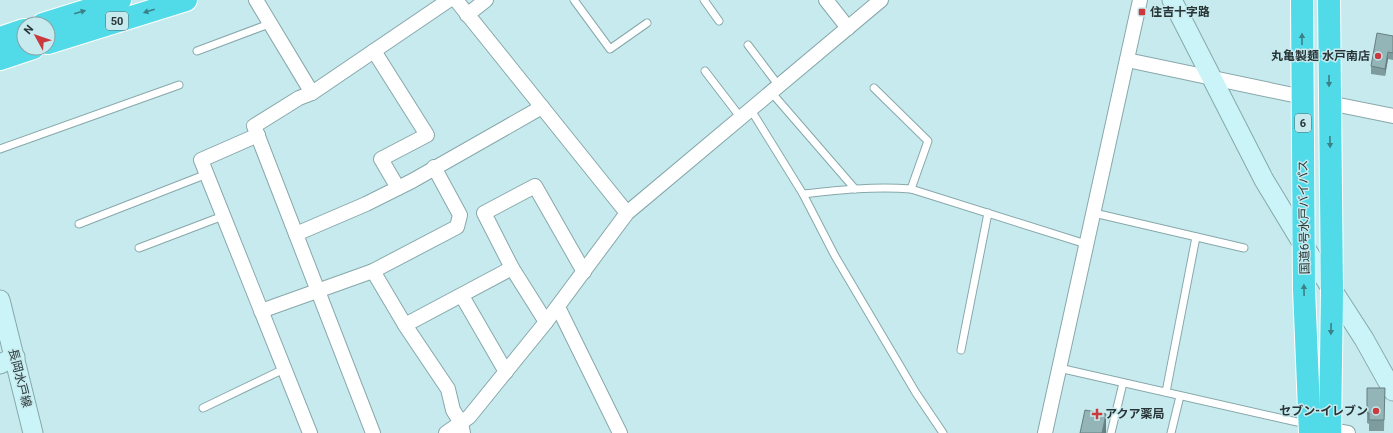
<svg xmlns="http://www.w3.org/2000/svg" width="1393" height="433" font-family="Roboto,'Noto Sans JP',sans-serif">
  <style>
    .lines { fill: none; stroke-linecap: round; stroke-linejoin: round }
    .lane-casing { stroke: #87a8ab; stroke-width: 9 }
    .street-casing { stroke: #87a8ab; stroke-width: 16 }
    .secondary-casing { stroke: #87a8ab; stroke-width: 21 }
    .highway-casing { stroke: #fff; stroke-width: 24 }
    .lane { stroke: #fff; stroke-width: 7 }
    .street { stroke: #fff; stroke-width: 14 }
    .secondary { stroke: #cbf4f8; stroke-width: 19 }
    .highway { stroke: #51dbe8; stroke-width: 22 }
    .wall { fill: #7e9c9e }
    .shaded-wall { fill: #677f81 }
    .building { fill: #93b5b8; stroke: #677f81 }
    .oneway { fill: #3a8087 }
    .poi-dot { fill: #c9393d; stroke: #c7eaee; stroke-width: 1.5 }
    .labels { text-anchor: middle; stroke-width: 3; stroke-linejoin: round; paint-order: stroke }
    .shield { fill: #c7eaee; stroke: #586b6e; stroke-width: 1 }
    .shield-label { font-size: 11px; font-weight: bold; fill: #283537 }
    .poi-label { font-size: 12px; font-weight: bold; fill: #283537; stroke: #c7eaee; text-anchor: start }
    .street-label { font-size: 12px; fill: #283537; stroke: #c7eaee }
  </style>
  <rect width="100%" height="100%" fill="#c7eaee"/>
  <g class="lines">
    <defs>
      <g id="lane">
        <polyline points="574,0 610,49 647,23"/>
        <polyline points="704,0 719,21"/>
        <polyline points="748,45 779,86"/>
        <polyline points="197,51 269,24"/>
        <polyline points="705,71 741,118"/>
        <polyline points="874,88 928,141 911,189"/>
        <polyline points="771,92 855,189"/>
        <polyline points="751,110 803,194 835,256 916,393 943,433"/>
        <polyline points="0,149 179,85"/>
        <path d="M803,194C839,190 875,186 911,189L1086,244"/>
        <polyline points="1094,213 1244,248"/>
        <polyline points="79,224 207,174"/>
        <polyline points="139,248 223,216"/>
        <polyline points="961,350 988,213"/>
        <polyline points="1059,368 1306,424"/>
        <polyline points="1166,392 1196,237"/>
        <polyline points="203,408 284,369"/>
        <polyline points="1111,433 1123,383"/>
        <polyline points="1171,433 1180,396"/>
      </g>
      <g id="street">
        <polyline points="256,0 312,93"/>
        <polyline points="456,0 627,213"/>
        <polyline points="826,0 848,28"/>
        <polyline points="467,15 486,0"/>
        <polyline points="374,51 427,135 381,159 398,188"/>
        <polyline points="1127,60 1303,97"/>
        <polyline points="1329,103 1393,116"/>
        <polyline points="258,135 201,160 310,433"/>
        <polyline points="296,234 366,204 412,181 542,107"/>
        <polyline points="373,271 405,325 448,389 453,410 461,423 463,433"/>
        <polyline points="462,296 506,372"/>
        <polyline points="558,307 620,433"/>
        <polyline points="261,311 373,271 457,227 460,215 434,167"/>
        <polyline points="546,322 512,268 484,213 535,186 584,272"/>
        <polyline points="405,325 512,268"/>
        <polyline points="1330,430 1348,433"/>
        <polyline points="373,433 254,126 299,98 312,93 449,0"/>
        <polyline points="446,433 469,417 546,322 627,213 881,0"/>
        <polyline points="1045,433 1140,0"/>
      </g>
      <g id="secondary">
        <polyline points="1172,0 1264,180 1304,246 1364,339 1393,391"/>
        <polyline points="0,300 33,433"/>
        <polyline points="0,364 15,357"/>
      </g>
      <g id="highway">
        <polyline points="1302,0 1304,289 1310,433"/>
        <polyline points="1329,0 1332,290 1330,433"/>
        <polyline points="43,24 120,0"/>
        <polyline points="0,38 24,30"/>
        <polyline points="48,43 186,0"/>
        <polyline points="0,59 33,48"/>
      </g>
    </defs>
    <use href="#lane" class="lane-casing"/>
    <use href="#street" class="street-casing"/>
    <use href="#secondary" class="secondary-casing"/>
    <use href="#highway" class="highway-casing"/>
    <use href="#lane" class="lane"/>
    <use href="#street" class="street"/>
    <use href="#secondary" class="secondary"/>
    <use href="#highway" class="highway"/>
  </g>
  <g class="wall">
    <polygon points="1393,36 1393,60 1388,59 1385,76 1371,74 1371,66"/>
    <polygon points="1367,388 1385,388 1384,431 1369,431 1369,424 1367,423"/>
  </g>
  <g class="shaded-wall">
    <polygon points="1388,52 1388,59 1385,76 1385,69"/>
    <polygon points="1106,414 1106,433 1102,433"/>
  </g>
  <g class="building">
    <polygon points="1377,33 1393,36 1393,53 1388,52 1385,69 1371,66"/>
    <polygon points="1367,388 1385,388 1384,420 1369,420 1369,413 1367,413"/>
    <polygon points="1085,410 1106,414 1102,433 1080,433"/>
  </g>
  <defs><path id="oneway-solid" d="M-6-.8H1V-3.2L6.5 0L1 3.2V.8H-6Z"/></defs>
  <g class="oneway">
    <use href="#oneway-solid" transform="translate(149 11) rotate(163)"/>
    <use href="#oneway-solid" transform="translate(80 12) rotate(-16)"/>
    <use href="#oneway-solid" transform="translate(1302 39) rotate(-90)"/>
    <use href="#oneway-solid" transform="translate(1329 81) rotate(90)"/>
    <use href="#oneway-solid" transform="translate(1330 142) rotate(89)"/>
    <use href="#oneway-solid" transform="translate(1304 290) rotate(-91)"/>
    <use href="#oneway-solid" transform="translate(1331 329) rotate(91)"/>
  </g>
  <g class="poi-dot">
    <rect x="1138" y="8" width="8" height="8" rx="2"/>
    <circle cx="1378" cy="56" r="4"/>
    <circle cx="1376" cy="411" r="4"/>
    <path d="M1095 408h4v4h4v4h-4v4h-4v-4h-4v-4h4z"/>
  </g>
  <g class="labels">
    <g class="shield">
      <rect x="106" y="12" width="22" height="18" rx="3"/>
      <rect x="1295" y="114" width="16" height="18" rx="3"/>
    </g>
    <g class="shield-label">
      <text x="117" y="25">50</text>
      <text x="1303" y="127">6</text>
    </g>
    <g class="poi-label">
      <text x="1150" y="16">住吉十字路</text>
      <text x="1370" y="60" text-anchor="end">丸亀製麺 水戸南店</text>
      <text x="1368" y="415" text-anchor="end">セブン-イレブン</text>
      <text x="1105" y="418">アクア薬局</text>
    </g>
    <g class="street-label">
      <text transform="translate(1304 217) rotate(-91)" y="4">国道6号水戸バイパス</text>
      <text transform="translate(20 378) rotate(76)" y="4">長岡水戸線</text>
    </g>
  </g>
  <g transform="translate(36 36) rotate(310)"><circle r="19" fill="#c7eaee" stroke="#87a2a5"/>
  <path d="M0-3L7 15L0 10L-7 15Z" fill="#c9393d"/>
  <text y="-6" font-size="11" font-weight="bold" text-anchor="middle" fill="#283537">N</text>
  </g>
</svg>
